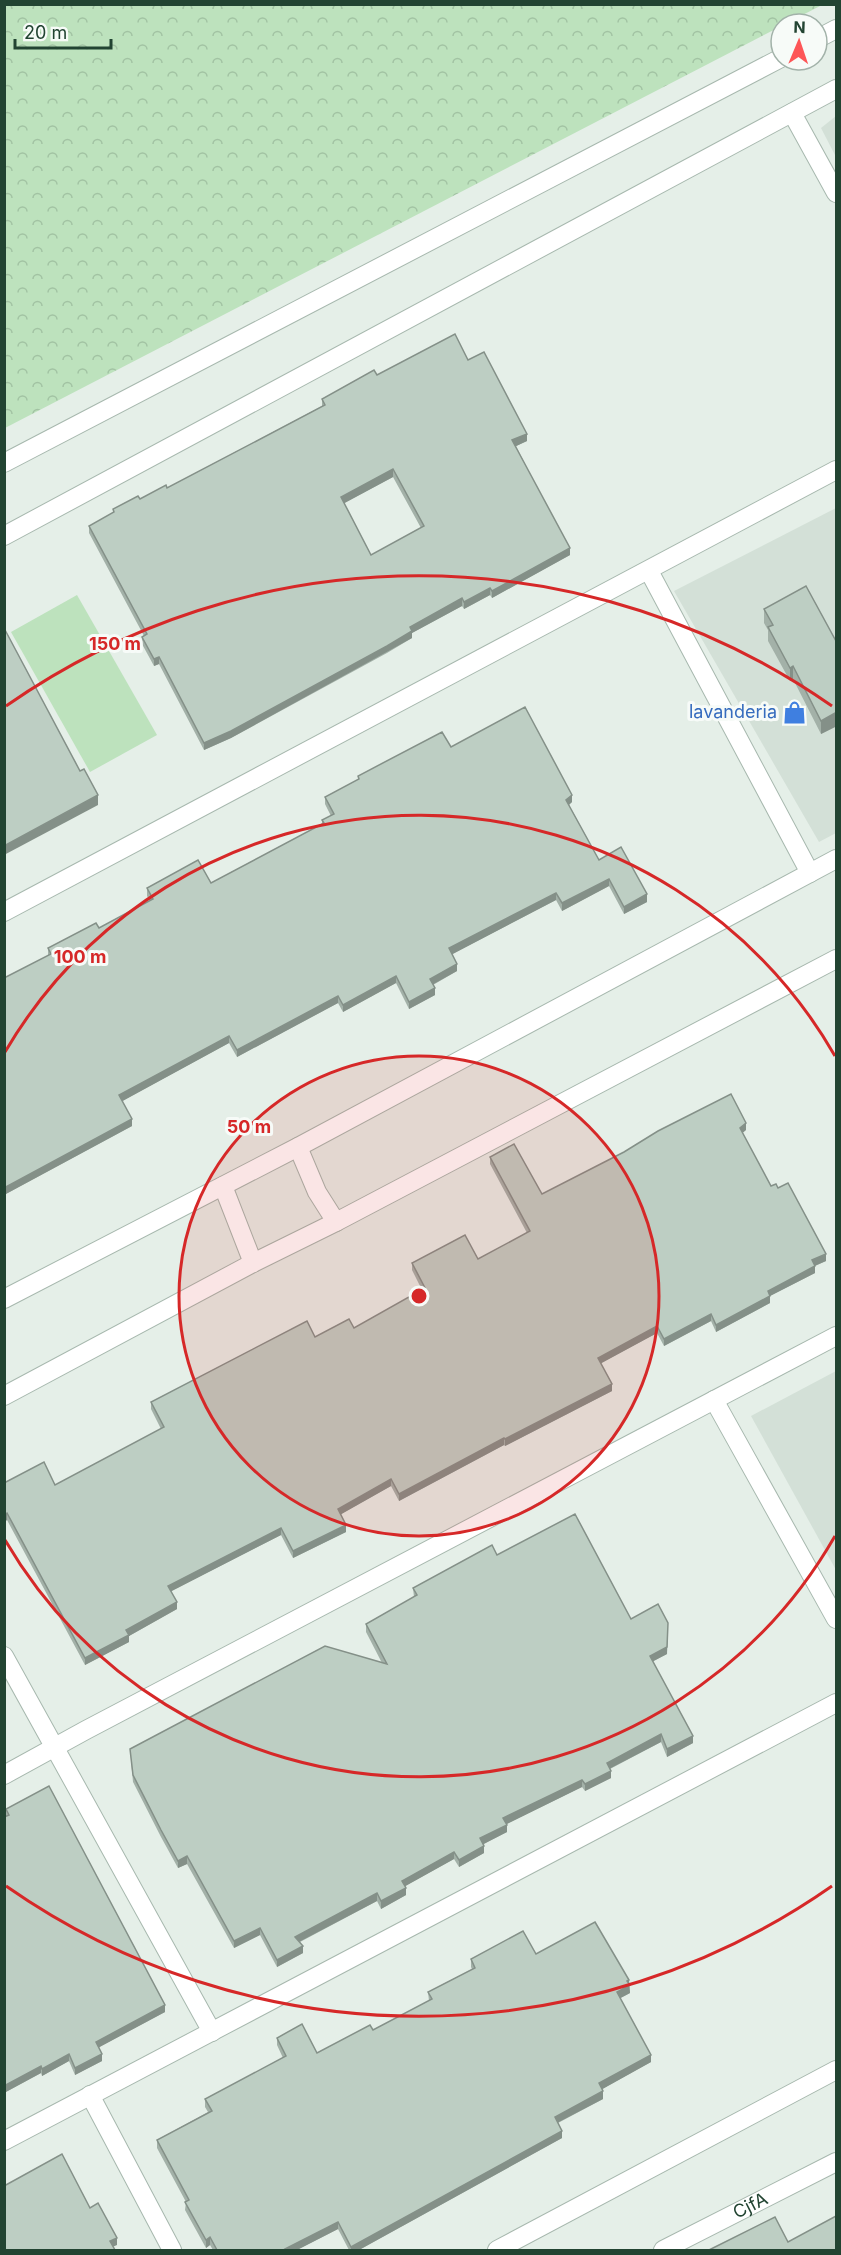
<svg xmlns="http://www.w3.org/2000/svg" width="841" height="2255" font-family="Inter,sans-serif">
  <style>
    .built { fill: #d3e0d7 }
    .forest { fill: url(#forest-crowns) }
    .garden { fill: #bde2bd }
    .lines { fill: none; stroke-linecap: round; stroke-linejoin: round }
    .minor-casing { stroke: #a7b8ae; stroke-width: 20 }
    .minor { stroke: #fff; stroke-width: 18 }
    .wall { fill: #a3b1a8; fill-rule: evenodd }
    .shaded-wall { fill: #849088 }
    .building { fill: #bdcec3; stroke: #849088; stroke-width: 1.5; fill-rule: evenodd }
    .ring { fill: none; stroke: #d62828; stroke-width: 3 }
    .labels { text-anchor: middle; stroke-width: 6; stroke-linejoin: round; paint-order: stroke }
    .shop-label { font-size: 18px; fill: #366cbe; stroke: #f7fbf8; text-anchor: end }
    .street-label { font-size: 18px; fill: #224432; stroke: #f7fbf8 }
    .centre { fill: #d62828; stroke: #f7fbf8; stroke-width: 3 }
    .ring-label { font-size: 18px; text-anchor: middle; font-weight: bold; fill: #d62828; stroke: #f7fbf8; stroke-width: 6; stroke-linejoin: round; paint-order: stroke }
  </style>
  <defs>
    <pattern id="forest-crowns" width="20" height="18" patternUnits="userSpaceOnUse" patternTransform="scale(1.5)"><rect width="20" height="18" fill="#bde2bd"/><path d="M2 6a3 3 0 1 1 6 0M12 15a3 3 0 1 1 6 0" fill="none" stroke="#a2c3a3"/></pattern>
  </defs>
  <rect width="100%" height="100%" fill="#e5efe8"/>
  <g class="built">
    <polygon points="836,116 836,157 821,128"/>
    <polygon points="836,508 836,833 819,842 674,591"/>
    <polygon points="836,1371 836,1570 751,1416"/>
  </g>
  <polygon class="forest" points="5,4 822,4 822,5 5,428"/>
  <polygon class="garden" points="77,595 157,735 90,772 11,632"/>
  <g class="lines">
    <defs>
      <g id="minor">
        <polyline points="817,39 836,29"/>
        <polyline points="792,113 836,193"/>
        <polyline points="4,463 781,58"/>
        <polyline points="4,536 836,89"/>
        <polyline points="649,571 810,873"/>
        <polyline points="4,912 836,470"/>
        <polyline points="298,1147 317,1192 336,1222"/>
        <polyline points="223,1186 253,1263"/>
        <polyline points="4,1299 298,1147 836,859"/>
        <polyline points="4,1396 253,1263 336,1222 836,959"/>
        <polyline points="714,1400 836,1619"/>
        <polyline points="4,1656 212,2032"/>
        <polyline points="4,1775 86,1730 836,1336"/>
        <polyline points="90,2095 172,2250"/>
        <polyline points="4,2141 836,1703"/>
        <polyline points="497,2250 836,2070"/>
        <path id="s1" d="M663,2250L836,2162"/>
      </g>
    </defs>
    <use href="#minor" class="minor-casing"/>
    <use href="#minor" class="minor"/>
  </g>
  <g class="wall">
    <path d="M468,360L527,441L516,446L570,555L492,598L490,595L464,609L462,606L412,633V638L387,653L231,738L204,750L159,664L154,666L142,644V637L144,636L89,533V526L113,513V509L167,488L322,406V399L377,375ZM393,477L421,528L371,555L344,503Z"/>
    <polygon points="764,609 836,643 837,726 821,734 793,679 790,681 768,641 768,630 764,623"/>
    <polygon points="451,747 572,802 569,805 599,860 647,902 624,914 609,886 562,911 556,900 452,954 457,971 433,985 435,995 409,1009 396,983 343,1012 338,1003 237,1057 229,1043 122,1101 132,1126 4,1195 4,978 48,956 48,948 99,928 150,901 147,896 147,888 211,883 322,824 322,820 331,816 325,804 325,797 358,780 358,776"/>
    <polygon points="746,1130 742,1133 771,1186 826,1261 815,1266 815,1273 770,1296 770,1303 716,1332 711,1321 664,1346 657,1333 601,1363 612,1391 505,1446 504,1445 399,1501 391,1486 341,1514 346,1532 293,1558 281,1535 171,1591 177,1609 129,1636 129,1642 85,1665 7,1520 4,1522 4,1483 55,1485 161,1429 151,1409 151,1402 315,1337 354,1328 422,1290 412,1270 412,1263 478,1259 527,1233 490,1164 490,1157 542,1194"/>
    <polygon points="497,1555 631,1619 667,1654 653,1661 693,1743 667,1757 661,1742 610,1769 611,1778 585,1791 582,1787 506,1824 507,1832 483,1844 484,1853 459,1867 454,1859 405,1886 406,1895 381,1909 377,1901 300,1942 303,1953 277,1967 260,1935 234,1948 187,1864 178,1868 161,1837 133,1782 130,1749 382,1663 366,1632 366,1624 414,1597 413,1588"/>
    <polygon points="6,1809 165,2012 99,2047 102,2061 75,2075 69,2061 42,2076 41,2073 4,2093 4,1817 6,1817"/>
    <polygon points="536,1954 629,1984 630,1993 620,1998 651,2062 602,2089 603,2099 558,2123 562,2138 359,2250 349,2250 338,2229 297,2250 213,2250 210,2245 206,2248 185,2210 186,2202 157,2148 157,2140 208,2112 205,2107 205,2099 283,2058 277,2045 277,2038 317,2053 373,2030 429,2001 428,1992 472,1969 471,1967 471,1959"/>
  </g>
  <g class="shaded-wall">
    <polygon points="527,434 527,441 512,448 512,440"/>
    <polygon points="393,469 393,477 341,505 341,497"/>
    <polygon points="570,548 570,555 492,598 492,591"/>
    <polygon points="490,588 490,595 464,609 464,602"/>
    <polygon points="462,598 462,606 412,633 412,638 231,738 204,750 204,743"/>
    <polygon points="159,657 159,664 154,666 154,659"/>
    <polygon points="793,666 793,679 790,681 790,668"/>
    <polygon points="837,712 837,726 821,734 821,721"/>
    <polygon points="98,795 98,805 4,855 4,846"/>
    <polygon points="572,795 572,802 566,807 566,800"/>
    <polygon points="609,879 609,886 562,911 562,903"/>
    <polygon points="556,893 556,900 449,956 449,948"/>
    <polygon points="647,894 647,902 624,914 624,907"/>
    <polygon points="457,964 457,971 430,986 430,979"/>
    <polygon points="396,976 396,983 343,1012 343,1005"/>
    <polygon points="435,988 435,995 409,1009 409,1002"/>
    <polygon points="338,996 338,1003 237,1057 237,1050"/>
    <polygon points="229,1036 229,1043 119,1103 119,1095"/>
    <polygon points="132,1119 132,1126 4,1195 4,1188"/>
    <polygon points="746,1123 746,1130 740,1135 740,1128"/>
    <polygon points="826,1254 826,1261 812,1267 812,1260"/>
    <polygon points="815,1266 815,1273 770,1296 770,1303 716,1332 716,1325 768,1291"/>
    <polygon points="711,1314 711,1321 664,1346 664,1339"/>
    <polygon points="657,1326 657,1333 598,1365 598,1358"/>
    <polygon points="612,1384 612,1391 505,1446 505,1439"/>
    <polygon points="504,1438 504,1445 399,1501 399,1494"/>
    <polygon points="391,1479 391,1486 338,1516 338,1509"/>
    <polygon points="7,1513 7,1520 4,1522 4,1515"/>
    <polygon points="346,1525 346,1532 293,1558 293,1551"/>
    <polygon points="281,1528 281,1535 168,1593 168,1586"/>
    <polygon points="177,1602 177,1609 129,1636 129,1642 85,1665 85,1658 126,1630"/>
    <polygon points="668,1631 667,1654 650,1663 650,1656"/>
    <polygon points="661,1734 661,1742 607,1770 607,1763"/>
    <polygon points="693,1736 693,1743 667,1757 667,1749"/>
    <polygon points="611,1771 611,1778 585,1791 585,1784"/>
    <polygon points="582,1780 582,1787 503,1826 503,1818"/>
    <polygon points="507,1825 507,1832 480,1846 480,1838"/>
    <polygon points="484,1846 484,1853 459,1867 459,1860"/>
    <polygon points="454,1852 454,1859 402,1888 402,1881"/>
    <polygon points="187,1856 187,1864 178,1868 178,1861"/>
    <polygon points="406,1888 406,1895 381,1909 381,1901"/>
    <polygon points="377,1893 377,1901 295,1944 295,1937"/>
    <polygon points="260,1928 260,1935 234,1948 234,1941"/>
    <polygon points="303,1946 303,1953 277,1967 277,1960"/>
    <polygon points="629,1980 630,1993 617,2000 617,1992"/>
    <polygon points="165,2005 165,2012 96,2049 96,2042"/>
    <polygon points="69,2054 69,2061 42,2076 42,2069"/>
    <polygon points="102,2054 102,2061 75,2075 75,2068"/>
    <polygon points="651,2055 651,2062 599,2091 599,2083"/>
    <polygon points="41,2066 41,2073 4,2093 4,2086"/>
    <polygon points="603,2091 603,2099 555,2124 555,2117"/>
    <polygon points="562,2131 562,2138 359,2250 351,2250 351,2247"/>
    <polygon points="338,2222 338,2229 297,2250 285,2250 285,2249"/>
    <polygon points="210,2237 210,2245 206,2248 206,2240"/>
    <polygon points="117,2238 117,2245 110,2248 110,2241"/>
  </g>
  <g class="building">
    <path d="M455,334L468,360L484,352L527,434L512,440L570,548L492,591L490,588L464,602L462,598L410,627L412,631L387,646L231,731L204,743L159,657L154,659L142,637L147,634L89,526L114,512L113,509L138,496L140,499L166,485L167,488L325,405L322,399L374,370L377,375ZM393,469L424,526L371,555L341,497Z"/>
    <polygon points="806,586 837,643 837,712 821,721 793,666 790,668 768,627 773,625 764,609"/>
    <polygon points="4,628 80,771 84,769 98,795 4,846"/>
    <polygon points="525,707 572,795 566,800 599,860 621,847 647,894 624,907 609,879 562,903 556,893 449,948 457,964 430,979 435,988 409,1002 396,976 343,1005 338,996 237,1050 229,1036 119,1095 132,1119 4,1188 4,978 51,954 48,948 96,923 99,928 153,899 147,888 198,860 211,883 324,823 322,820 334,814 325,797 359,779 358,776 442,732 451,747"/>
    <polygon points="731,1094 746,1123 740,1128 771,1186 776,1184 778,1188 788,1183 826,1254 812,1260 815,1266 768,1291 770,1296 716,1325 711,1314 664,1339 657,1326 598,1358 612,1384 505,1439 504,1438 399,1494 391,1479 338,1509 346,1525 293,1551 281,1528 168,1586 177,1602 126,1630 129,1635 85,1658 7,1513 4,1515 4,1483 44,1462 55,1485 164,1427 151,1402 307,1321 315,1337 349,1319 354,1328 425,1288 412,1263 465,1235 478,1259 530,1231 490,1157 514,1144 542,1194 624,1152 658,1131"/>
    <polygon points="575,1514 631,1619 658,1604 668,1623 667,1647 650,1656 693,1736 667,1749 661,1734 607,1763 611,1771 585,1784 582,1780 503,1818 507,1825 480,1838 484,1846 459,1860 454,1852 402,1881 406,1888 381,1901 377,1893 295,1937 303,1946 277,1960 260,1928 234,1941 187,1856 178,1861 161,1830 133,1775 130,1749 325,1646 387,1664 366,1624 417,1595 413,1588 492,1545 497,1555"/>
    <polygon points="49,1786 165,2005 96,2042 102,2054 75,2068 69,2054 42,2069 41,2066 4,2086 4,1817 9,1815 6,1809"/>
    <polygon points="595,1922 629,1980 627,1981 630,1985 617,1992 651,2055 599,2083 603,2091 555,2117 562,2131 351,2247 338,2222 285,2249 286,2250 217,2250 210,2237 206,2240 185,2202 189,2200 157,2140 212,2111 205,2099 286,2056 277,2038 302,2024 317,2053 370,2025 373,2030 432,1999 428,1992 475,1968 471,1959 523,1931 536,1954"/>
    <polygon points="62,2154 90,2208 98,2203 117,2238 110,2241 115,2250 4,2250 4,2186"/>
    <polygon points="836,2216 837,2250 709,2250 775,2217 788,2242"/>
  </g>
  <circle cx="419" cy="1296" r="240" fill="#d62828" fill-opacity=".12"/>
  <g class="ring">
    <circle cx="419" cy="1296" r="240"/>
    <path d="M835 1536A480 480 0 0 1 5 1540M5 1052A480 480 0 0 1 835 1056"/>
    <path d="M832 1886A720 720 0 0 1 6 1886M6 706A720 720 0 0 1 832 706"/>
  </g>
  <defs>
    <symbol id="shop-bare" viewBox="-9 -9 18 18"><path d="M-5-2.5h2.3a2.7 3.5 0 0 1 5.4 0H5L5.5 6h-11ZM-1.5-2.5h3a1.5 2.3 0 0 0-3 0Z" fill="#3f7fe0" stroke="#f7fbf8" stroke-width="2.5" paint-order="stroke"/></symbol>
  </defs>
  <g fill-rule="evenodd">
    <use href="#shop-bare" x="778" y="696" width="33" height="33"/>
  </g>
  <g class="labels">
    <g class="shop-label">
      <text x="777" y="718">lavanderia</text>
    </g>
    <g class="street-label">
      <text dy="6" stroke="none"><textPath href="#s1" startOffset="98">CjfA</textPath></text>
    </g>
  </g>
  <circle cx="419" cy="1296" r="9" class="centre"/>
  <g class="ring-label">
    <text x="115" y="650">150 m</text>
    <text x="80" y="963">100 m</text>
    <text x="249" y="1133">50 m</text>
  </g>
  <rect width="841" height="2255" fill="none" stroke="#224432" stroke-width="12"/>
  <g transform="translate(799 42) rotate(2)"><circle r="28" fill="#f7fbf8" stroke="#a2b2a9" stroke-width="1.5"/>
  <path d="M0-4.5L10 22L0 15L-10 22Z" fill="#fd5657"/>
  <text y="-9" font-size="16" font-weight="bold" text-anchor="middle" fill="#224432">N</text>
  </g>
  <path d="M15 39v9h96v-9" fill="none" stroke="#224432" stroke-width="3"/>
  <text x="24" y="39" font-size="18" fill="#224432" stroke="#f7fbf8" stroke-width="4.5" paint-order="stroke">20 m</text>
</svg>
